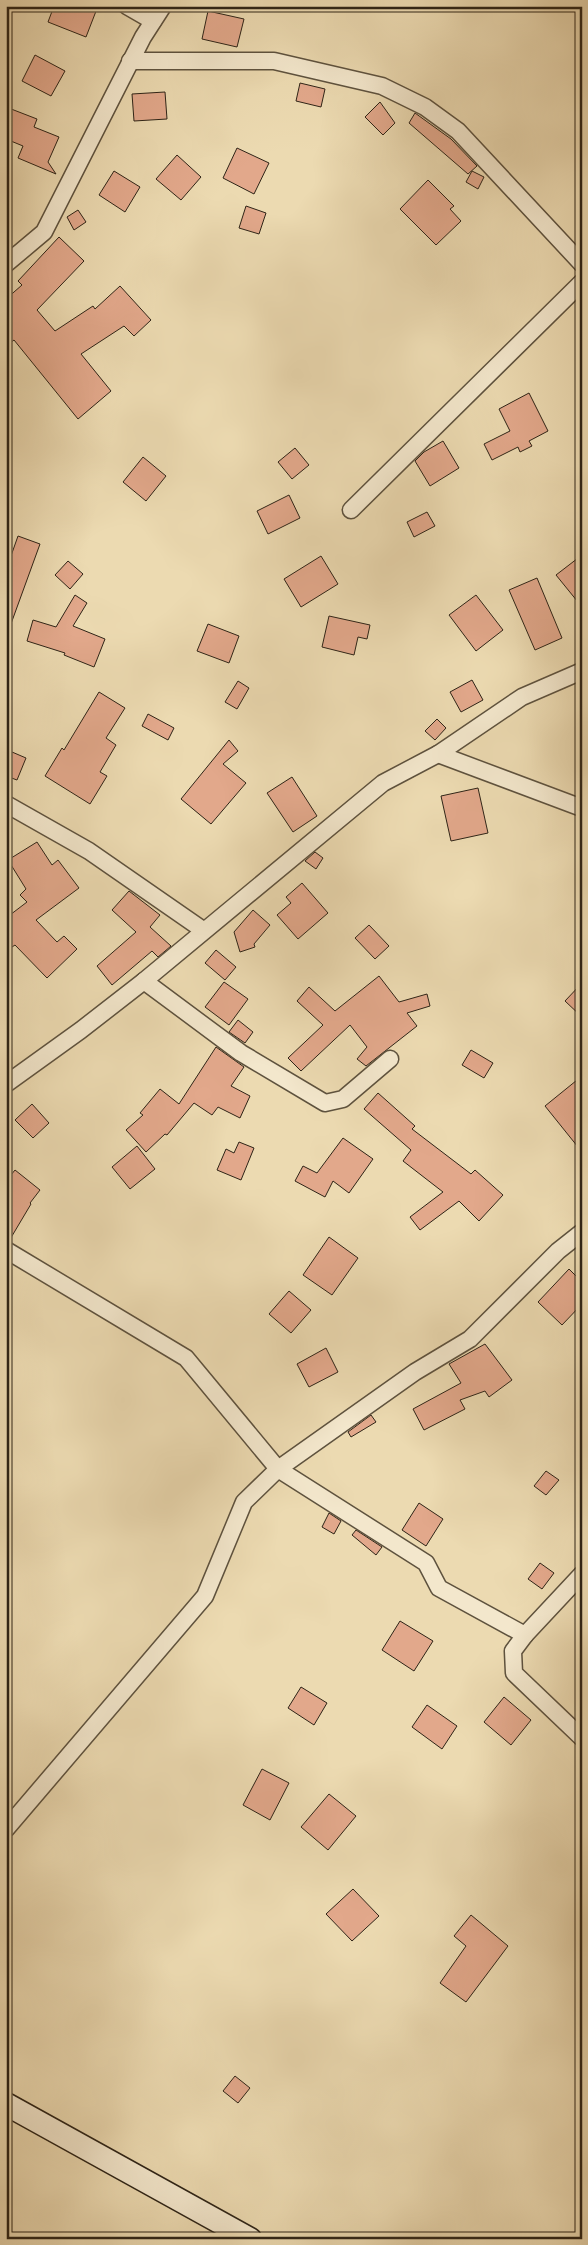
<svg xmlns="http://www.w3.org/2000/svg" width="588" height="2245" font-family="'Libre Caslon Text',serif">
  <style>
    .building { fill: #e2a88b; stroke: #2e2417 }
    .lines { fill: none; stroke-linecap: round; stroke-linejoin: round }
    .minor-casing { stroke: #5e523e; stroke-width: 19 }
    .secondary-casing { stroke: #2e2417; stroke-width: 25 }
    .minor { stroke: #f3e7cc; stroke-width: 16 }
    .secondary { stroke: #f3e7cc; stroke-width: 22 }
  </style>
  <rect width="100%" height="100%" fill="#ecdab1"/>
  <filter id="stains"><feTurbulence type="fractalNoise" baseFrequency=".004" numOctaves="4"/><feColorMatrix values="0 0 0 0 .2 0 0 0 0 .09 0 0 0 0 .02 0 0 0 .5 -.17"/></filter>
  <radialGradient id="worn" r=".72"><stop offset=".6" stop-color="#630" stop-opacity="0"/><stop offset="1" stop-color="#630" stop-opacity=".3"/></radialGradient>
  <g class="building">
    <polygon points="54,6 98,6 86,37 48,22"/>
    <polygon points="208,11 244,19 237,47 202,39"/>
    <polygon points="35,55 65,71 51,96 22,81"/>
    <polygon points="300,83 325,89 321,107 296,101"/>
    <polygon points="165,92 167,119 134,121 132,94"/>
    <polygon points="380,102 395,123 383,135 365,117"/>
    <polygon points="6,107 37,119 34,127 59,137 48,162 56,174 18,158 23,146 6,139"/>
    <polygon points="415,113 451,139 477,166 468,174 409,123"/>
    <polygon points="237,148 269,163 254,194 223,178"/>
    <polygon points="177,155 201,177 181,200 156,179"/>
    <polygon points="114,171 140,187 125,212 99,195"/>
    <polygon points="472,171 484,177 478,189 466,182"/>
    <polygon points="428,180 454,206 450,209 461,221 436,245 400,209"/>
    <polygon points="246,206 266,213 259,234 239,228"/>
    <polygon points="78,210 86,222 74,230 67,217"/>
    <polygon points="59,237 84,261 37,310 55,331 93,306 95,309 120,286 151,320 134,336 124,326 81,354 111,391 78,419 14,340 6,346 6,299 22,285 18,281"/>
    <polygon points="529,393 548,431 529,441 532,446 520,452 518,447 492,460 484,444 510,431 499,409"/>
    <polygon points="443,441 459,468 430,486 415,461 424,452"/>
    <polygon points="295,448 309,465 292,479 278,462"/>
    <polygon points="143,457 166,476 146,501 123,482"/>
    <polygon points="289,495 300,518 268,534 257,511"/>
    <polygon points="427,512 435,526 414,537 407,522"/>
    <polygon points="18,536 40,544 8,632 6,631 6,570"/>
    <polygon points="582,555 582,607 556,575"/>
    <polygon points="321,556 338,584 301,607 284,579"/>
    <polygon points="68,561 83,574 70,589 55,575"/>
    <polygon points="537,578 562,638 535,650 509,590"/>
    <polygon points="75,595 87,603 73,626 105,639 94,667 64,655 65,653 27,641 33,620 56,627"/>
    <polygon points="476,595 503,630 476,651 449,615"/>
    <polygon points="329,616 370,625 367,639 358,637 354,655 322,647"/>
    <polygon points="208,624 239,636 229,663 197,651"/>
    <polygon points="472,680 483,700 461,712 450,692"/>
    <polygon points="238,681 249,688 237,709 225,702"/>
    <polygon points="99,692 125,708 106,738 116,745 100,772 107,776 90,804 45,776 62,748 64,750"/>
    <polygon points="148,714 174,728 168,740 142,726"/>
    <polygon points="437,719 446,728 435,740 425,731"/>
    <polygon points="229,740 238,751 223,764 246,783 211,824 181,799"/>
    <polygon points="12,752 26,758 17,780 6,776 6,766"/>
    <polygon points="292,777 317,816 293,832 267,793"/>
    <polygon points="478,788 488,833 451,841 441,796"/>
    <polygon points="37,842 52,865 58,860 79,888 36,920 57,942 64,936 77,949 47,978 15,945 6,951 6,918 27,902 20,895 26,889 8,860"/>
    <polygon points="315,852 323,858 316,869 305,861"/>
    <polygon points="302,883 328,913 298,939 277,915 291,903 286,897"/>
    <polygon points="129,891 160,915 150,927 171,946 158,957 152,951 112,985 97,966 136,932 112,910"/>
    <polygon points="253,910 270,925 254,944 255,947 240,952 234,932"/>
    <polygon points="369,925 389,946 375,959 355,938"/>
    <polygon points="216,950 236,967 225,980 205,963"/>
    <polygon points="379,976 399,1002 427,994 430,1006 407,1013 417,1026 366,1066 357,1059 367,1047 350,1025 301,1071 288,1058 323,1025 297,1001 309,987 335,1011"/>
    <polygon points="224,982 248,999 229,1025 205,1007"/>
    <polygon points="582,983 582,1017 565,1001"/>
    <polygon points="238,1020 253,1032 245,1043 229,1032"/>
    <polygon points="216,1047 244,1067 231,1086 250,1096 240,1118 218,1107 212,1115 194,1103 167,1135 165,1134 146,1152 126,1130 143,1115 140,1113 160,1089 179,1104"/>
    <polygon points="471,1050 493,1063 484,1078 462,1065"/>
    <polygon points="582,1076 582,1152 545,1106"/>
    <polygon points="378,1093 415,1126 412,1129 471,1174 475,1170 503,1195 479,1221 459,1201 420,1230 410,1217 443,1192 403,1161 411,1150 364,1109"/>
    <polygon points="32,1104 49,1123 33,1138 15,1120"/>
    <polygon points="343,1138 373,1159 349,1193 333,1181 325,1197 295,1181 303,1166 317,1173"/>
    <polygon points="239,1142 254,1148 241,1180 217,1170 226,1149 234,1153"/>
    <polygon points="137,1146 155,1169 130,1189 112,1167"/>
    <polygon points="15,1170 40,1190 30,1203 31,1204 9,1241 6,1240 6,1181"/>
    <polygon points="329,1237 358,1258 332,1295 303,1275"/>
    <polygon points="569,1269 582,1282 582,1304 562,1325 538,1302"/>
    <polygon points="289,1291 311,1310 291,1333 269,1314"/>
    <polygon points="485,1344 512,1380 489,1397 485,1391 460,1400 465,1409 424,1430 413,1409 461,1383 449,1364"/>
    <polygon points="326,1348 338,1372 309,1387 297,1364"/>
    <polygon points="371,1415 376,1422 351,1437 348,1432"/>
    <polygon points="546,1471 559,1480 546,1495 534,1486"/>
    <polygon points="419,1503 443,1519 426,1546 402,1530"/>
    <polygon points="329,1513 341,1521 334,1534 322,1527"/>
    <polygon points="356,1530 382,1547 376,1555 352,1535"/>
    <polygon points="540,1563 554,1573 542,1589 528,1579"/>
    <polygon points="400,1621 433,1641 414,1671 382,1650"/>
    <polygon points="301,1687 327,1703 314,1725 288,1708"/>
    <polygon points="504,1697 531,1720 511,1745 484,1722"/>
    <polygon points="427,1705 457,1726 442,1749 412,1727"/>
    <polygon points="262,1769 289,1783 270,1820 243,1805"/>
    <polygon points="329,1794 356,1816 328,1850 301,1827"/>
    <polygon points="353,1889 379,1916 352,1941 326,1914"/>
    <polygon points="471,1915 508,1946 466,2002 440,1983 466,1946 454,1936"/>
    <polygon points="235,2076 250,2088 238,2103 223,2091"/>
  </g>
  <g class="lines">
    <defs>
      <g id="minor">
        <polyline points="127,6 153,21"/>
        <polyline points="130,61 274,61 382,86 425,107 458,131 582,264"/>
        <polyline points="6,264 44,232 143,37 163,6"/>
        <polyline points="351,510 582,282"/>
        <polyline points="438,754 582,808"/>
        <polyline points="6,804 89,851 203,930"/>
        <polyline points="144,981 241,1053 325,1103 343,1099 390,1059"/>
        <polyline points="6,1084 81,1030 144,981 383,783 438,754 522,697 582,671"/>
        <polyline points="6,1250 186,1358 278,1469 426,1563 439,1588 525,1635 582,1574"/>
        <polyline points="525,1635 513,1651 514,1673 582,1738"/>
        <polyline points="6,1829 205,1596 244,1502 278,1469 415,1372 470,1339 558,1251 582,1232"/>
      </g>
      <polyline id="secondary" points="6,2104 250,2239"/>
    </defs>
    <use href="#minor" class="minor-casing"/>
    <use href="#secondary" class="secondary-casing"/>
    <use href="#minor" class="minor"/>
    <use href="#secondary" class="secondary"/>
  </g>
  <rect width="588" height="2245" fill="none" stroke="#ecdab1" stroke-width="25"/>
  <rect x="8" y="8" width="573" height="2230" fill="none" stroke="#2e2417" stroke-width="2.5"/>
  <rect x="12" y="12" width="563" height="2220" fill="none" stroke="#2e2417"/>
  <rect width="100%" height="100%" filter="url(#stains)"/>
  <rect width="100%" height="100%" fill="url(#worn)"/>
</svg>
